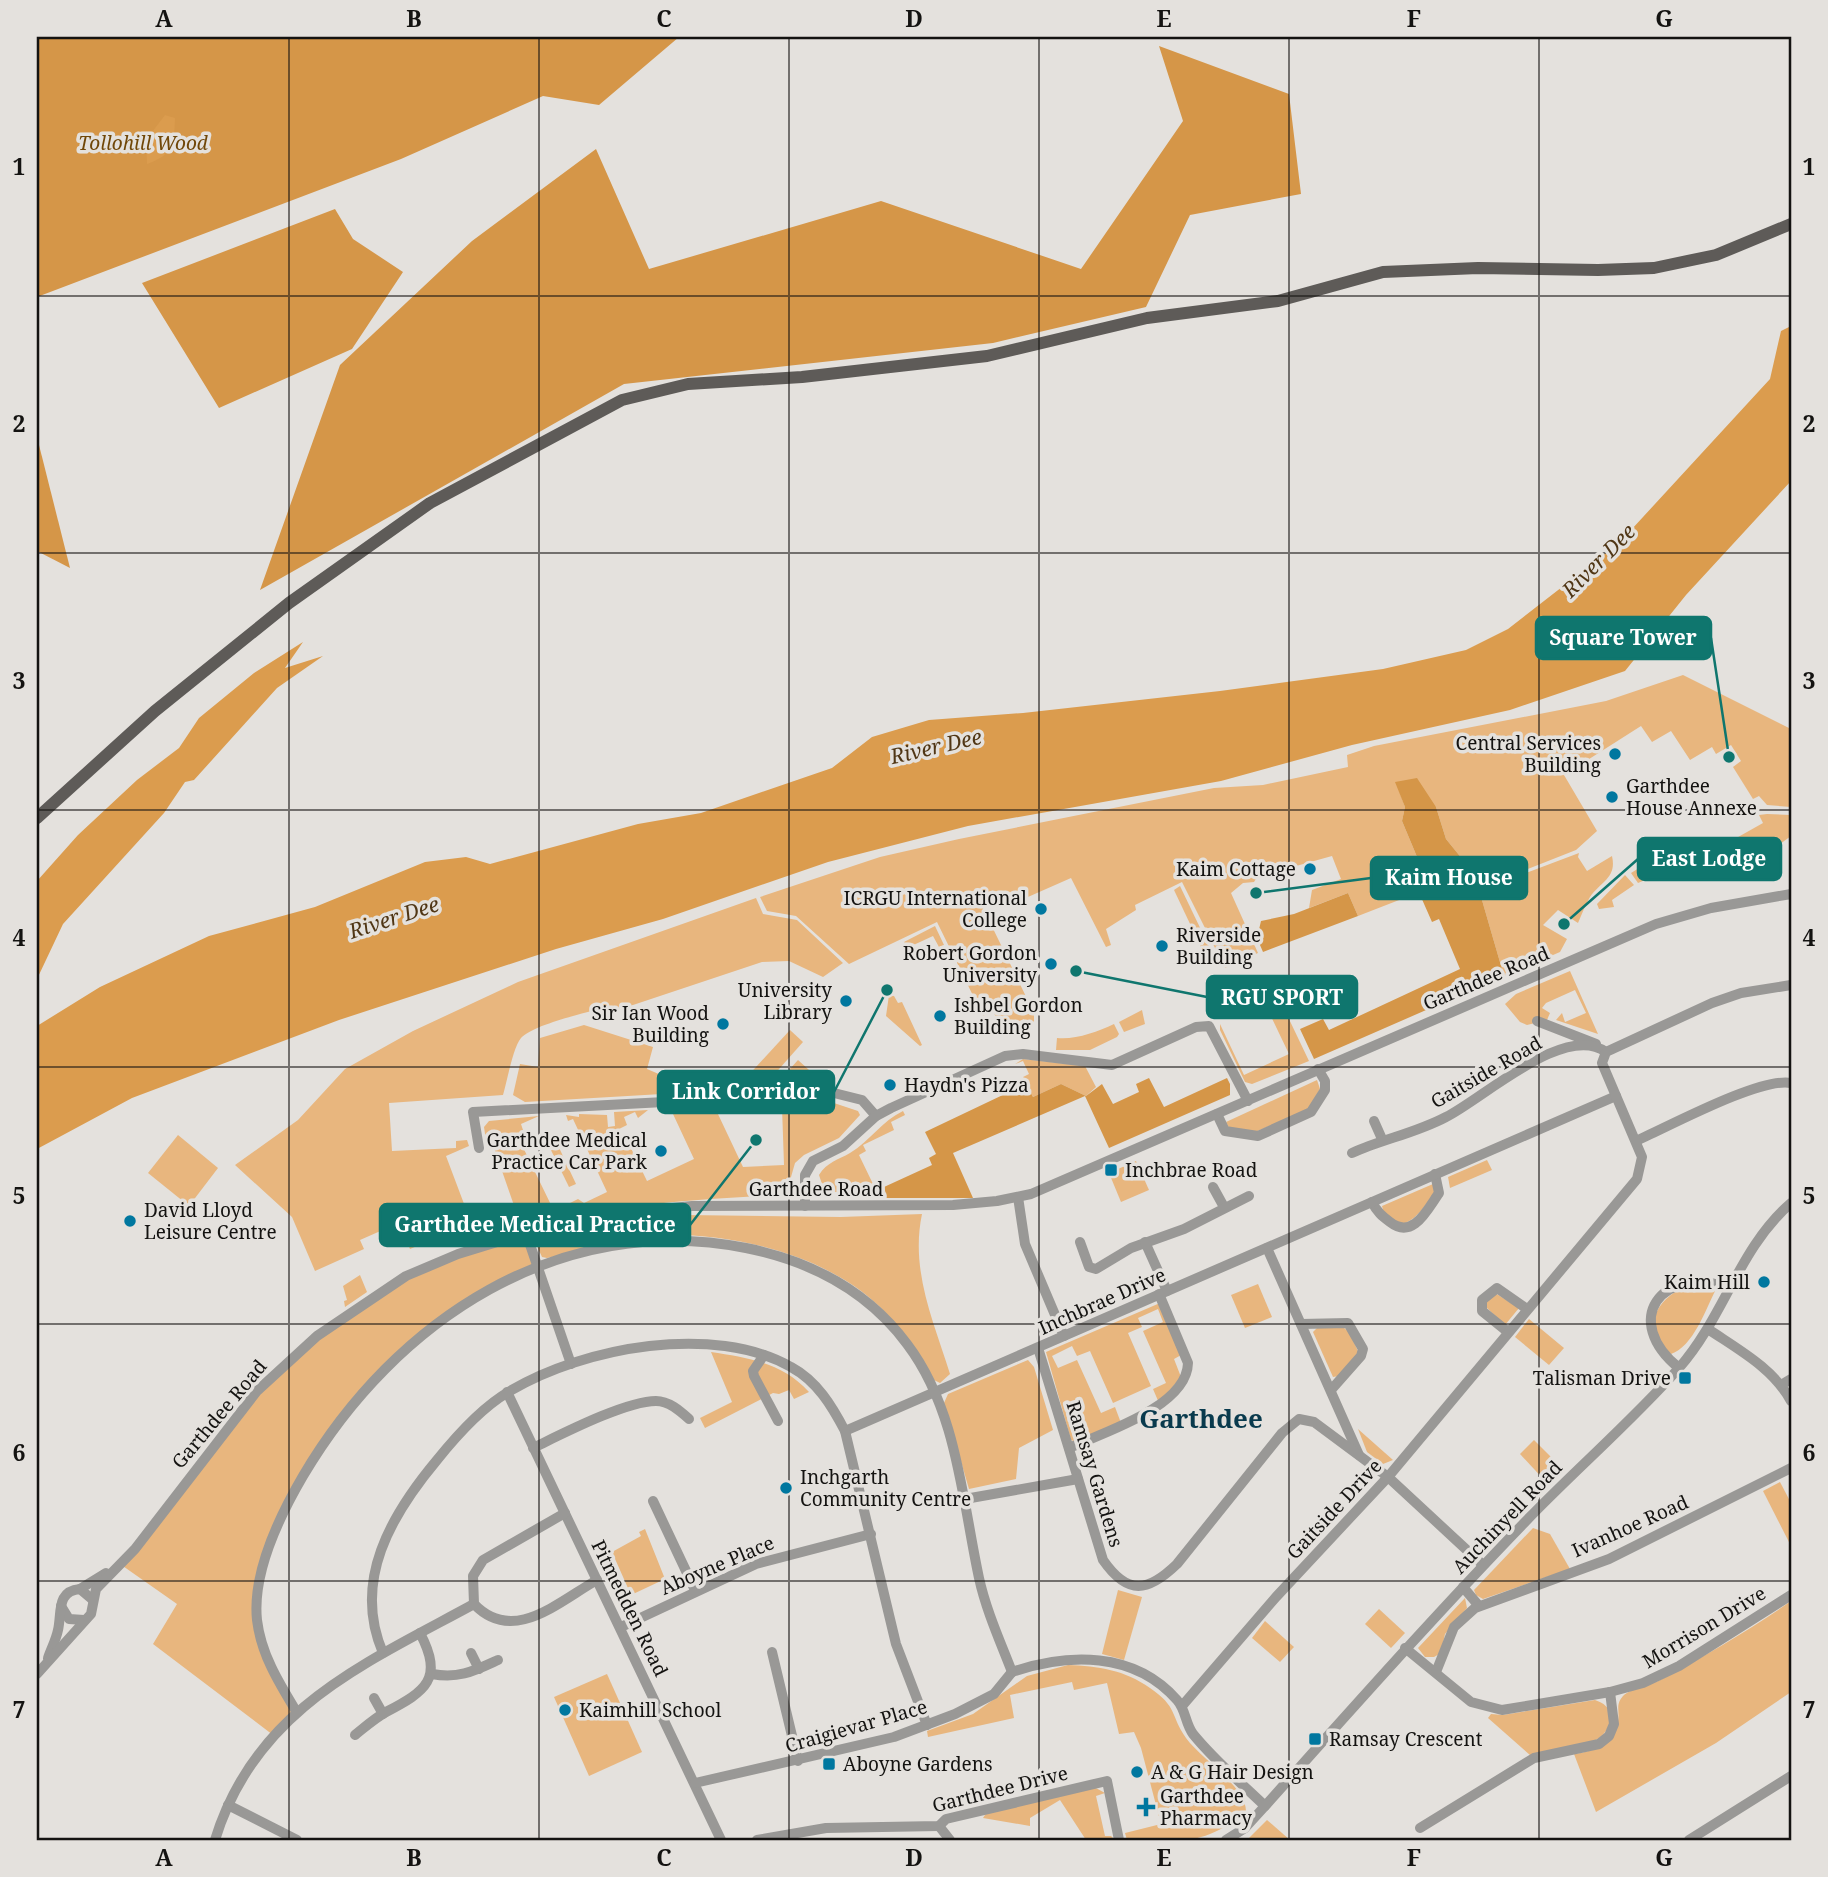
<svg xmlns="http://www.w3.org/2000/svg" width="1828" height="1877" font-family="'Noto Serif',serif">
  <style>
    .green { fill: #e8b67e }
    .forest { fill: #d59648 }
    .water { fill: #db9c4e }
    .lines { fill: none; stroke-linecap: round; stroke-linejoin: round }
    .minor { stroke: #999896; stroke-width: 10 }
    .major { stroke: #5e5b58; stroke-width: 12 }
    .grid { fill: none; stroke: #141311; stroke-width: 2; stroke-opacity: 0.55 }
    .poi-dot { fill: #00779f; stroke: #e4e1dd; stroke-width: 2.5 }
    .labels { text-anchor: middle; stroke-width: 7; stroke-linejoin: round; paint-order: stroke }
    .park-label { font-size: 19px; font-style: italic; fill: #704708; stroke: #e4e1dd }
    .poi-label { font-size: 19px; fill: #141311; stroke: #e4e1dd; text-anchor: start }
    .street-label { font-size: 19px; fill: #141311; stroke: #e4e1dd }
    .water-label { font-size: 21px; font-style: italic; fill: #503615; stroke: #e4e1dd }
    .district-label { font-size: 26px; font-weight: bold; fill: #093a4d; stroke: #e4e1dd }
    .leader { fill: none; stroke: #0f766e; stroke-width: 2.5 }
    .callout-dot { fill: #0f766e; stroke: #e4e1dd; stroke-width: 2.5 }
    .callout { fill: #0f766e; stroke: #0f766e; stroke-width: 2.5 }
    .callout-label { font-size: 21px; text-anchor: middle; font-weight: bold; fill: #fff }
    .neatline { fill: none; stroke: #141311; stroke-width: 2.5 }
    .grid-label { font-size: 23px; text-anchor: middle; font-weight: bold; fill: #141311 }
  </style>
  <rect width="100%" height="100%" fill="#e4e1dd"/>
  <g class="green">
    <polygon points="1683,675 1791,729 1791,807 1767,805 1759,796 1753,799 1733,767 1741,761 1731,745 1716,754 1712,747 1690,760 1671,731 1652,742 1641,726 1564,775 1597,831 1576,850 1520,872 1472,871 1446,839 1436,807 1396,782 1405,807 1402,821 1430,888 1358,916 1348,893 1309,908 1312,890 1341,879 1332,856 1257,877 1254,882 1243,883 1231,893 1258,953 1253,955 1251,951 1245,954 1247,958 1225,968 1182,882 1135,905 1136,910 1106,929 1111,945 1106,947 1071,878 1005,907 1001,899 992,903 990,900 983,901 983,908 1034,1013 1034,1021 1028,1027 1024,1019 1003,1028 1006,1037 993,1011 983,1016 937,922 849,964 796,916 767,911 760,897 880,857 959,839 1214,788 1263,785 1348,767 1347,755 1374,746 1606,701"/>
    <path d="M1767,814L1791,815V836L1780,844L1777,839C1732,859 1683,864 1638,883L1631,873L1673,847L1731,841L1763,823L1759,815Z"/>
    <path d="M1579,853L1578,857L1587,871L1612,856C1617,878 1601,881 1590,897C1585,905 1582,914 1578,923L1558,910L1543,925L1567,939L1560,952L1504,976L1475,876L1513,878Z"/>
    <polygon points="1625,875 1634,885 1612,900 1614,907 1599,909 1597,904"/>
    <polygon points="1180,886 1216,961 1209,964 1174,890"/>
    <path d="M756,898L763,914L797,920L843,963L823,977L789,961L762,962L606,1014L603,1008C584,1013 533,1025 521,1038C513,1047 507,1082 503,1095L389,1103L392,1151L456,1148V1141L467,1140L469,1146L446,1156L475,1233L511,1220L517,1214L493,1145L487,1147L484,1127L489,1121L539,1116L521,1124L524,1133L518,1137L554,1211L578,1199L584,1203L607,1192L573,1119L568,1121L566,1115L579,1117V1114L607,1115L608,1127L615,1126L614,1112L648,1110L638,1118L635,1112L624,1117L627,1125L613,1132L618,1143L627,1140L647,1181L694,1159L673,1114L668,1110L718,1106L725,1111L717,1112L743,1167L784,1165L782,1107L800,1102H831L858,1111L860,1115L839,1138L804,1155L795,1163L789,1184L776,1195C666,1201 566,1208 462,1246L455,1233L466,1227L461,1216L451,1220L447,1215L448,1210L436,1204L435,1226L418,1234L422,1244L410,1249L405,1238L392,1243L385,1229L360,1240L364,1249L315,1271L292,1217L235,1165L298,1120L345,1069L413,1031L518,982Z"/>
    <polygon points="935,926 944,945 939,947 933,936 907,948 904,942"/>
    <polygon points="1570,971 1598,1034 1556,1020 1562,1013 1565,1022 1586,1013 1575,990 1546,1003 1542,1008 1550,1013 1547,1020 1527,1025 1520,1022 1505,1004 1516,994"/>
    <polygon points="889,995 894,996 898,1003 902,1002 922,1045 920,1046 886,1016"/>
    <polygon points="1271,995 1273,998 1278,996 1309,1061 1252,1084 1245,1082 1220,1030 1220,1024 1244,1075 1289,1054 1267,1008 1260,1011 1260,1003"/>
    <polygon points="1142,1010 1145,1024 1124,1032 1119,1022"/>
    <path d="M1114,1024L1119,1034L1117,1037L1090,1050H1056L1057,1038C1075,1040 1097,1032 1114,1024Z"/>
    <polygon points="584,1025 653,1047 647,1069 680,1083 679,1093 525,1102 513,1095 520,1064 538,1067 540,1038"/>
    <polygon points="790,1030 803,1042 764,1086 753,1087 744,1080"/>
    <polygon points="1023,1059 1085,1066 1096,1087 1086,1096 1061,1084 1033,1097 1023,1077 1029,1074 1023,1061 1015,1064"/>
    <polygon points="798,1060 820,1080 783,1081 781,1079"/>
    <polygon points="1317,1080 1320,1089 1308,1110 1255,1132 1229,1128 1226,1122"/>
    <path d="M903,1111L905,1115L891,1122L894,1130L863,1145L866,1151L859,1155L873,1184L880,1180L887,1198L828,1191L823,1187L819,1175C827,1162 838,1160 850,1153C870,1141 882,1121 903,1111Z"/>
    <polygon points="178,1135 218,1168 189,1206 148,1173"/>
    <polygon points="555,1139 576,1184 569,1187 547,1142"/>
    <polygon points="1487,1160 1492,1170 1450,1188 1448,1177"/>
    <polygon points="1136,1161 1149,1190 1121,1202 1109,1173"/>
    <path d="M1433,1184L1435,1192C1425,1205 1417,1221 1399,1225L1384,1213L1382,1206Z"/>
    <path d="M922,1214C910,1271 934,1322 950,1374L940,1383L934,1380C917,1354 903,1329 880,1307C819,1248 707,1226 624,1238C598,1241 573,1254 547,1258L542,1257L537,1246L540,1238L593,1226L685,1215L841,1217Z"/>
    <polygon points="526,1234 538,1266 471,1301 380,1373 294,1492 260,1578 261,1639 296,1711 273,1735 153,1644 177,1604 120,1564 279,1369 406,1276"/>
    <polygon points="360,1275 367,1292 345,1307 344,1301 347,1300 343,1286"/>
    <polygon points="1258,1284 1272,1317 1245,1328 1231,1295"/>
    <path d="M1690,1284L1716,1289C1706,1309 1693,1347 1671,1354C1639,1326 1657,1298 1690,1284Z"/>
    <polygon points="1495,1293 1519,1308 1505,1325 1487,1308 1486,1302"/>
    <polygon points="1160,1303 1183,1354 1174,1359 1181,1377 1159,1403 1153,1389 1166,1383 1143,1331 1163,1322 1158,1309 1138,1318 1142,1327 1128,1333 1151,1386 1113,1403 1090,1351 1077,1356 1072,1346 1052,1356 1058,1368 1077,1360 1101,1413 1115,1407 1121,1423 1076,1442 1071,1440 1046,1352"/>
    <polygon points="1529,1319 1564,1348 1549,1365 1515,1337"/>
    <polygon points="1317,1328 1344,1328 1349,1332 1358,1351 1357,1357 1339,1376 1333,1377 1313,1332"/>
    <path d="M711,1352C748,1358 782,1362 809,1392L794,1399L789,1390L779,1394L773,1393L705,1428L700,1418L732,1402Z"/>
    <polygon points="1028,1360 1034,1367 1053,1430 1019,1448 1016,1479 969,1489 944,1403 948,1394"/>
    <polygon points="1358,1429 1393,1460 1383,1464 1367,1452"/>
    <polygon points="1534,1440 1562,1468 1547,1483 1520,1454"/>
    <polygon points="1780,1482 1791,1503 1791,1546 1763,1491"/>
    <polygon points="1533,1528 1550,1534 1570,1569 1483,1599 1476,1595 1474,1590"/>
    <polygon points="645,1529 665,1579 631,1595 612,1552 641,1536 639,1532"/>
    <polygon points="1118,1590 1142,1597 1124,1660 1102,1654"/>
    <polygon points="1465,1598 1467,1608 1445,1634 1441,1653 1434,1657 1425,1657 1418,1648"/>
    <path d="M1791,1601V1692L1716,1743L1596,1812L1574,1754C1596,1751 1612,1744 1618,1721C1620,1711 1615,1705 1623,1696C1631,1688 1652,1685 1662,1679C1706,1655 1750,1630 1791,1601Z"/>
    <polygon points="1379,1609 1405,1633 1391,1648 1365,1624"/>
    <polygon points="1265,1621 1294,1647 1280,1662 1252,1638"/>
    <path d="M1068,1665C1098,1666 1125,1670 1150,1688C1178,1707 1170,1715 1186,1738C1201,1759 1247,1787 1246,1812C1200,1848 1182,1840 1127,1840L1125,1833L1161,1824L1141,1748L1134,1732L1119,1734L1107,1683L1074,1690L1072,1682L1010,1695L1014,1718L928,1737L927,1731L973,1714L1027,1676Z"/>
    <polygon points="607,1674 642,1752 589,1776 554,1697"/>
    <path d="M1595,1700C1604,1703 1611,1708 1610,1719C1608,1750 1554,1751 1531,1756L1488,1718L1491,1714L1503,1715Z"/>
    <polygon points="1094,1787 1105,1793 1096,1796 1105,1836 1111,1836 1115,1840 1086,1840 1060,1800 1030,1818 1030,1826 983,1818 987,1812"/>
    <polygon points="1267,1820 1290,1840 1247,1840"/>
  </g>
  <g class="forest">
    <polygon points="38,37 679,37 599,105 543,96 401,159 37,297"/>
    <polygon points="1159,46 1289,94 1301,194 1190,215 1146,307 993,343 624,384 260,590 340,365 472,241 596,149 649,269 881,201 1081,269 1183,121"/>
    <polygon points="335,209 353,239 403,272 352,349 219,408 142,283"/>
    <polygon points="37,437 70,568 37,551"/>
    <polygon points="1417,778 1436,807 1446,839 1472,871 1430,888 1402,821 1405,807 1395,782"/>
    <polygon points="1475,876 1504,976 1314,1059 1300,1029 1323,1019 1329,1030 1460,969 1439,919 1432,922 1421,897"/>
    <polygon points="1348,893 1358,916 1263,952 1257,938 1261,921 1294,914"/>
    <polygon points="1149,1078 1164,1107 1227,1078 1230,1084 1230,1095 1109,1148 1085,1096 953,1153 973,1198 887,1198 884,1187 932,1165 929,1158 936,1154 925,1132 1026,1084 1033,1097 1061,1084 1086,1096 1102,1084 1113,1104 1139,1092 1136,1084"/>
  </g>
  <g class="water">
    <path d="M165,115L175,118C174,145 174,154 147,164L146,140Z"/>
    <polygon points="1791,326 1791,481 1686,595 1625,671 1510,710 1352,745 1221,781 968,826 828,862 663,919 556,949 339,1020 132,1098 37,1149 37,1026 100,987 209,936 315,907 425,862 466,857 490,864 638,824 701,813 832,768 872,737 929,720 1023,713 1220,691 1383,669 1466,650 1508,629 1620,542 1770,379 1781,331"/>
    <polygon points="303,642 285,668 323,656 277,688 194,780 185,782 164,813 63,924 37,979 37,881 78,835 137,780 179,748 199,718 254,673"/>
  </g>
  <g class="lines">
    <g class="minor">
      <polyline points="1537,1021 1596,1044"/>
      <polyline points="1217,1114 1225,1131 1258,1136 1311,1112 1325,1090 1325,1081 1318,1069"/>
      <polyline points="1374,1121 1382,1139"/>
      <path d="M1636,1141C1668,1127 1760,1077 1791,1083"/>
      <polyline points="479,1148 473,1112 834,1093 862,1100 876,1116"/>
      <path d="M1352,1153C1383,1139 1416,1133 1446,1117C1484,1098 1565,1022 1606,1052"/>
      <polyline points="1213,1187 1224,1207"/>
      <polyline points="1018,1197 1025,1244 1064,1336"/>
      <path d="M1372,1202C1377,1212 1382,1216 1390,1222C1413,1240 1427,1210 1439,1193L1435,1174"/>
      <polyline points="805,1206 805,1175 813,1161 843,1146 876,1116 891,1108 1005,1056 1023,1054 1112,1065 1196,1027 1209,1026 1248,1101"/>
      <polyline points="526,1233 571,1364"/>
      <polyline points="1080,1242 1089,1267 1096,1269 1131,1248 1184,1229 1249,1196"/>
      <polyline points="1145,1242 1167,1291"/>
      <polyline points="1267,1248 1359,1455"/>
      <polyline points="1301,1324 1348,1323 1363,1349 1361,1356 1331,1390"/>
      <path d="M1708,1329C1739,1350 1773,1368 1791,1401"/>
      <polyline points="1508,1332 1482,1311 1482,1300 1497,1288 1527,1309"/>
      <path d="M1038,1348L1103,1560C1128,1596 1148,1592 1177,1564L1282,1433L1299,1419L1314,1422L1388,1477L1483,1565"/>
      <polyline points="764,1355 753,1371 754,1376 778,1421"/>
      <path d="M1679,1368C1621,1321 1660,1264 1730,1288"/>
      <polyline points="1781,1385 1791,1379"/>
      <polyline points="507,1392 721,1840"/>
      <polyline points="845,1431 1616,1096"/>
      <path d="M533,1448C562,1434 626,1401 656,1401C669,1401 680,1411 689,1419"/>
      <path d="M1069,1448C1102,1433 1187,1407 1188,1363L1159,1294"/>
      <polyline points="965,1499 1078,1479"/>
      <polyline points="653,1501 695,1590"/>
      <path d="M565,1513L483,1560L473,1576L474,1604C513,1645 558,1602 597,1580"/>
      <polyline points="1463,1587 1479,1606"/>
      <polyline points="80,1589 106,1573"/>
      <polyline points="61,1606 69,1619 84,1620"/>
      <polyline points="621,1627 756,1564 871,1534"/>
      <polyline points="1405,1648 1471,1702 1502,1710 1610,1692 1643,1683 1679,1666 1791,1595"/>
      <polyline points="772,1652 798,1761"/>
      <path d="M383,1653C352,1581 391,1515 437,1460C457,1435 482,1407 510,1391C584,1347 714,1323 791,1367C817,1381 832,1406 845,1431L896,1644L927,1725"/>
      <polyline points="471,1653 479,1669"/>
      <path d="M48,1658C51,1649 56,1640 58,1630C62,1613 56,1591 80,1589L93,1600"/>
      <path d="M1012,1672C1068,1653 1134,1651 1177,1700C1186,1710 1185,1723 1193,1734C1214,1760 1241,1783 1265,1806"/>
      <polyline points="1436,1672 1454,1627 1475,1608 1609,1559 1791,1468"/>
      <polyline points="37,1674 91,1614 96,1589 135,1549 257,1391 317,1336 406,1276 458,1254 526,1233 634,1212 692,1206 953,1205 997,1201 1031,1194 1656,924 1711,908 1791,894"/>
      <path d="M432,1674C459,1679 474,1671 498,1660"/>
      <polyline points="374,1698 383,1714"/>
      <polyline points="1182,1706 1276,1597 1388,1477 1637,1179 1642,1157 1602,1063 1606,1052 1712,1003 1741,993 1791,985"/>
      <path d="M296,1711C279,1683 261,1654 257,1620C252,1572 279,1517 303,1476C395,1320 560,1211 746,1248C810,1261 867,1290 907,1344C957,1410 962,1499 979,1578C986,1610 1000,1641 1012,1672"/>
      <path d="M355,1735C365,1727 375,1718 386,1712C426,1691 444,1679 420,1633"/>
      <polyline points="695,1783 894,1737 955,1714 994,1694 1012,1672"/>
      <polyline points="228,1805 297,1840"/>
      <polyline points="939,1826 950,1840"/>
      <polyline points="1420,1828 1534,1758 1599,1744 1609,1736 1614,1724 1610,1692"/>
      <path d="M215,1840C255,1709 364,1664 474,1604"/>
      <polyline points="757,1840 826,1828 939,1826 946,1819 1107,1781 1119,1840"/>
      <path d="M1226,1840L1245,1828L1265,1806C1351,1710 1436,1614 1526,1521C1576,1469 1631,1422 1679,1368C1724,1317 1739,1248 1791,1203"/>
      <polyline points="1689,1840 1791,1776"/>
    </g>
    <polyline class="major" points="37,818 155,711 289,603 430,503 622,400 688,384 802,377 987,356 1147,318 1278,301 1383,272 1478,268 1598,270 1654,268 1716,255 1791,224"/>
  </g>
  <path class="grid" d="M289,37V1840M539,37V1840M789,37V1840M1039,37V1840M1289,37V1840M1539,37V1840M37,296H1791M37,553H1791M37,810H1791M37,1067H1791M37,1324H1791M37,1581H1791"/>
  <g class="poi-dot">
    <circle cx="1615" cy="754" r="7"/>
    <circle cx="1612" cy="797" r="7"/>
    <circle cx="1310" cy="869" r="7"/>
    <circle cx="1041" cy="909" r="7"/>
    <circle cx="1162" cy="946" r="7"/>
    <circle cx="1051" cy="964" r="7"/>
    <circle cx="846" cy="1001" r="7"/>
    <circle cx="940" cy="1016" r="7"/>
    <circle cx="723" cy="1024" r="7"/>
    <circle cx="890" cy="1085" r="7"/>
    <circle cx="661" cy="1151" r="7"/>
    <rect x="1104" y="1163" width="14" height="14" rx="3.5"/>
    <circle cx="130" cy="1221" r="7"/>
    <circle cx="1764" cy="1282" r="7"/>
    <rect x="1678" y="1371" width="14" height="14" rx="3.5"/>
    <circle cx="786" cy="1488" r="7"/>
    <circle cx="565" cy="1710" r="7"/>
    <rect x="1308" y="1732" width="14" height="14" rx="3.5"/>
    <rect x="822" y="1757" width="14" height="14" rx="3.5"/>
    <circle cx="1137" cy="1772" r="7"/>
    <path d="M1142.5 1796.5h7v7h7v7h-7v7h-7v-7h-7v-7h7z"/>
  </g>
  <g class="labels">
    <g class="park-label">
      <text x="143" y="150">Tollohill Wood</text>
    </g>
    <g class="poi-label">
      <text x="1601" y="750" text-anchor="end">Central Services<tspan x="1601" dy="22">Building</tspan></text>
      <text x="1626" y="793">Garthdee<tspan x="1626" dy="22">House Annexe</tspan></text>
      <text x="1296" y="876" text-anchor="end">Kaim Cottage</text>
      <text x="1027" y="905" text-anchor="end">ICRGU International<tspan x="1027" dy="22">College</tspan></text>
      <text x="1176" y="942">Riverside<tspan x="1176" dy="22">Building</tspan></text>
      <text x="1037" y="960" text-anchor="end">Robert Gordon<tspan x="1037" dy="22">University</tspan></text>
      <text x="832" y="997" text-anchor="end">University<tspan x="832" dy="22">Library</tspan></text>
      <text x="954" y="1012">Ishbel Gordon<tspan x="954" dy="22">Building</tspan></text>
      <text x="709" y="1020" text-anchor="end">Sir Ian Wood<tspan x="709" dy="22">Building</tspan></text>
      <text x="904" y="1092">Haydn's Pizza</text>
      <text x="647" y="1147" text-anchor="end">Garthdee Medical<tspan x="647" dy="22">Practice Car Park</tspan></text>
      <text x="1125" y="1177">Inchbrae Road</text>
      <text x="144" y="1217">David Lloyd<tspan x="144" dy="22">Leisure Centre</tspan></text>
      <text x="1750" y="1289" text-anchor="end">Kaim Hill</text>
      <text x="1671" y="1385" text-anchor="end">Talisman Drive</text>
      <text x="800" y="1484">Inchgarth<tspan x="800" dy="22">Community Centre</tspan></text>
      <text x="579" y="1717">Kaimhill School</text>
      <text x="1329" y="1746">Ramsay Crescent</text>
      <text x="843" y="1771">Aboyne Gardens</text>
      <text x="1151" y="1779">A &amp; G Hair Design</text>
      <text x="1160" y="1803">Garthdee<tspan x="1160" dy="22">Pharmacy</tspan></text>
    </g>
    <g class="street-label">
      <text transform="translate(1486 978) rotate(-23)" y="7">Garthdee Road</text>
      <text transform="translate(1486 1072) rotate(-30)" y="7">Gaitside Road</text>
      <text x="816" y="1196">Garthdee Road</text>
      <text transform="translate(1102 1301) rotate(-24)" y="7">Inchbrae Drive</text>
      <text transform="translate(219 1414) rotate(-50)" y="7">Garthdee Road</text>
      <text transform="translate(1095 1474) rotate(73)" y="7">Ramsay Gardens</text>
      <text transform="translate(1334 1509) rotate(-47)" y="7">Gaitside Drive</text>
      <text transform="translate(1507 1517) rotate(-46)" y="7">Auchinyell Road</text>
      <text transform="translate(1630 1526) rotate(-24)" y="7">Ivanhoe Road</text>
      <text transform="translate(717 1565) rotate(-23)" y="7">Aboyne Place</text>
      <text transform="translate(630 1608) rotate(64)" y="7">Pitmedden Road</text>
      <text transform="translate(1704 1627) rotate(-31)" y="7">Morrison Drive</text>
      <text transform="translate(856 1726) rotate(-16)" y="7">Craigievar Place</text>
      <text transform="translate(1000 1789) rotate(-14)" y="7">Garthdee Drive</text>
    </g>
    <g class="water-label">
      <text transform="translate(1599 561) rotate(-45)" y="7">River Dee</text>
      <text transform="translate(936 747) rotate(-13)" y="7">River Dee</text>
      <text transform="translate(394 918) rotate(-18)" y="7">River Dee</text>
    </g>
    <g class="district-label">
      <text x="1201" y="1428">Garthdee</text>
    </g>
  </g>
  <path class="leader" d="M1729 757L1711 638M1564 924L1638 859M1256 893L1371 878M1076 971L1207 997M887 990L834 1092M756 1140L690 1225"/>
  <g class="callout-dot">
    <circle cx="1729" cy="757" r="7"/>
    <circle cx="1564" cy="924" r="7"/>
    <circle cx="1256" cy="893" r="7"/>
    <circle cx="1076" cy="971" r="7"/>
    <circle cx="887" cy="990" r="7"/>
    <circle cx="756" cy="1140" r="7"/>
  </g>
  <g class="callout">
    <rect x="1536" y="617" width="175" height="42" rx="7"/>
    <rect x="1638" y="838" width="143" height="42" rx="7"/>
    <rect x="1371" y="857" width="156" height="42" rx="7"/>
    <rect x="1207" y="976" width="150" height="42" rx="7"/>
    <rect x="658" y="1071" width="176" height="42" rx="7"/>
    <rect x="380" y="1204" width="310" height="42" rx="7"/>
  </g>
  <g class="callout-label">
    <text x="1623" y="645">Square Tower</text>
    <text x="1709" y="866">East Lodge</text>
    <text x="1449" y="885">Kaim House</text>
    <text x="1282" y="1005">RGU SPORT</text>
    <text x="746" y="1099">Link Corridor</text>
    <text x="535" y="1232">Garthdee Medical Practice</text>
  </g>
  <rect width="1828" height="1877" fill="none" stroke="#e4e1dd" stroke-width="77"/>
  <rect x="38" y="38" width="1752" height="1801" class="neatline"/>
  <g class="grid-label">
    <text x="164" y="27">A</text>
    <text x="414" y="27">B</text>
    <text x="664" y="27">C</text>
    <text x="914" y="27">D</text>
    <text x="1164" y="27">E</text>
    <text x="1414" y="27">F</text>
    <text x="1664" y="27">G</text>
    <text x="19" y="175">1</text>
    <text x="1809" y="175">1</text>
    <text x="19" y="432">2</text>
    <text x="1809" y="432">2</text>
    <text x="19" y="689">3</text>
    <text x="1809" y="689">3</text>
    <text x="19" y="946">4</text>
    <text x="1809" y="946">4</text>
    <text x="19" y="1204">5</text>
    <text x="1809" y="1204">5</text>
    <text x="19" y="1461">6</text>
    <text x="1809" y="1461">6</text>
    <text x="19" y="1718">7</text>
    <text x="1809" y="1718">7</text>
    <text x="164" y="1866">A</text>
    <text x="414" y="1866">B</text>
    <text x="664" y="1866">C</text>
    <text x="914" y="1866">D</text>
    <text x="1164" y="1866">E</text>
    <text x="1414" y="1866">F</text>
    <text x="1664" y="1866">G</text>
  </g>
</svg>
